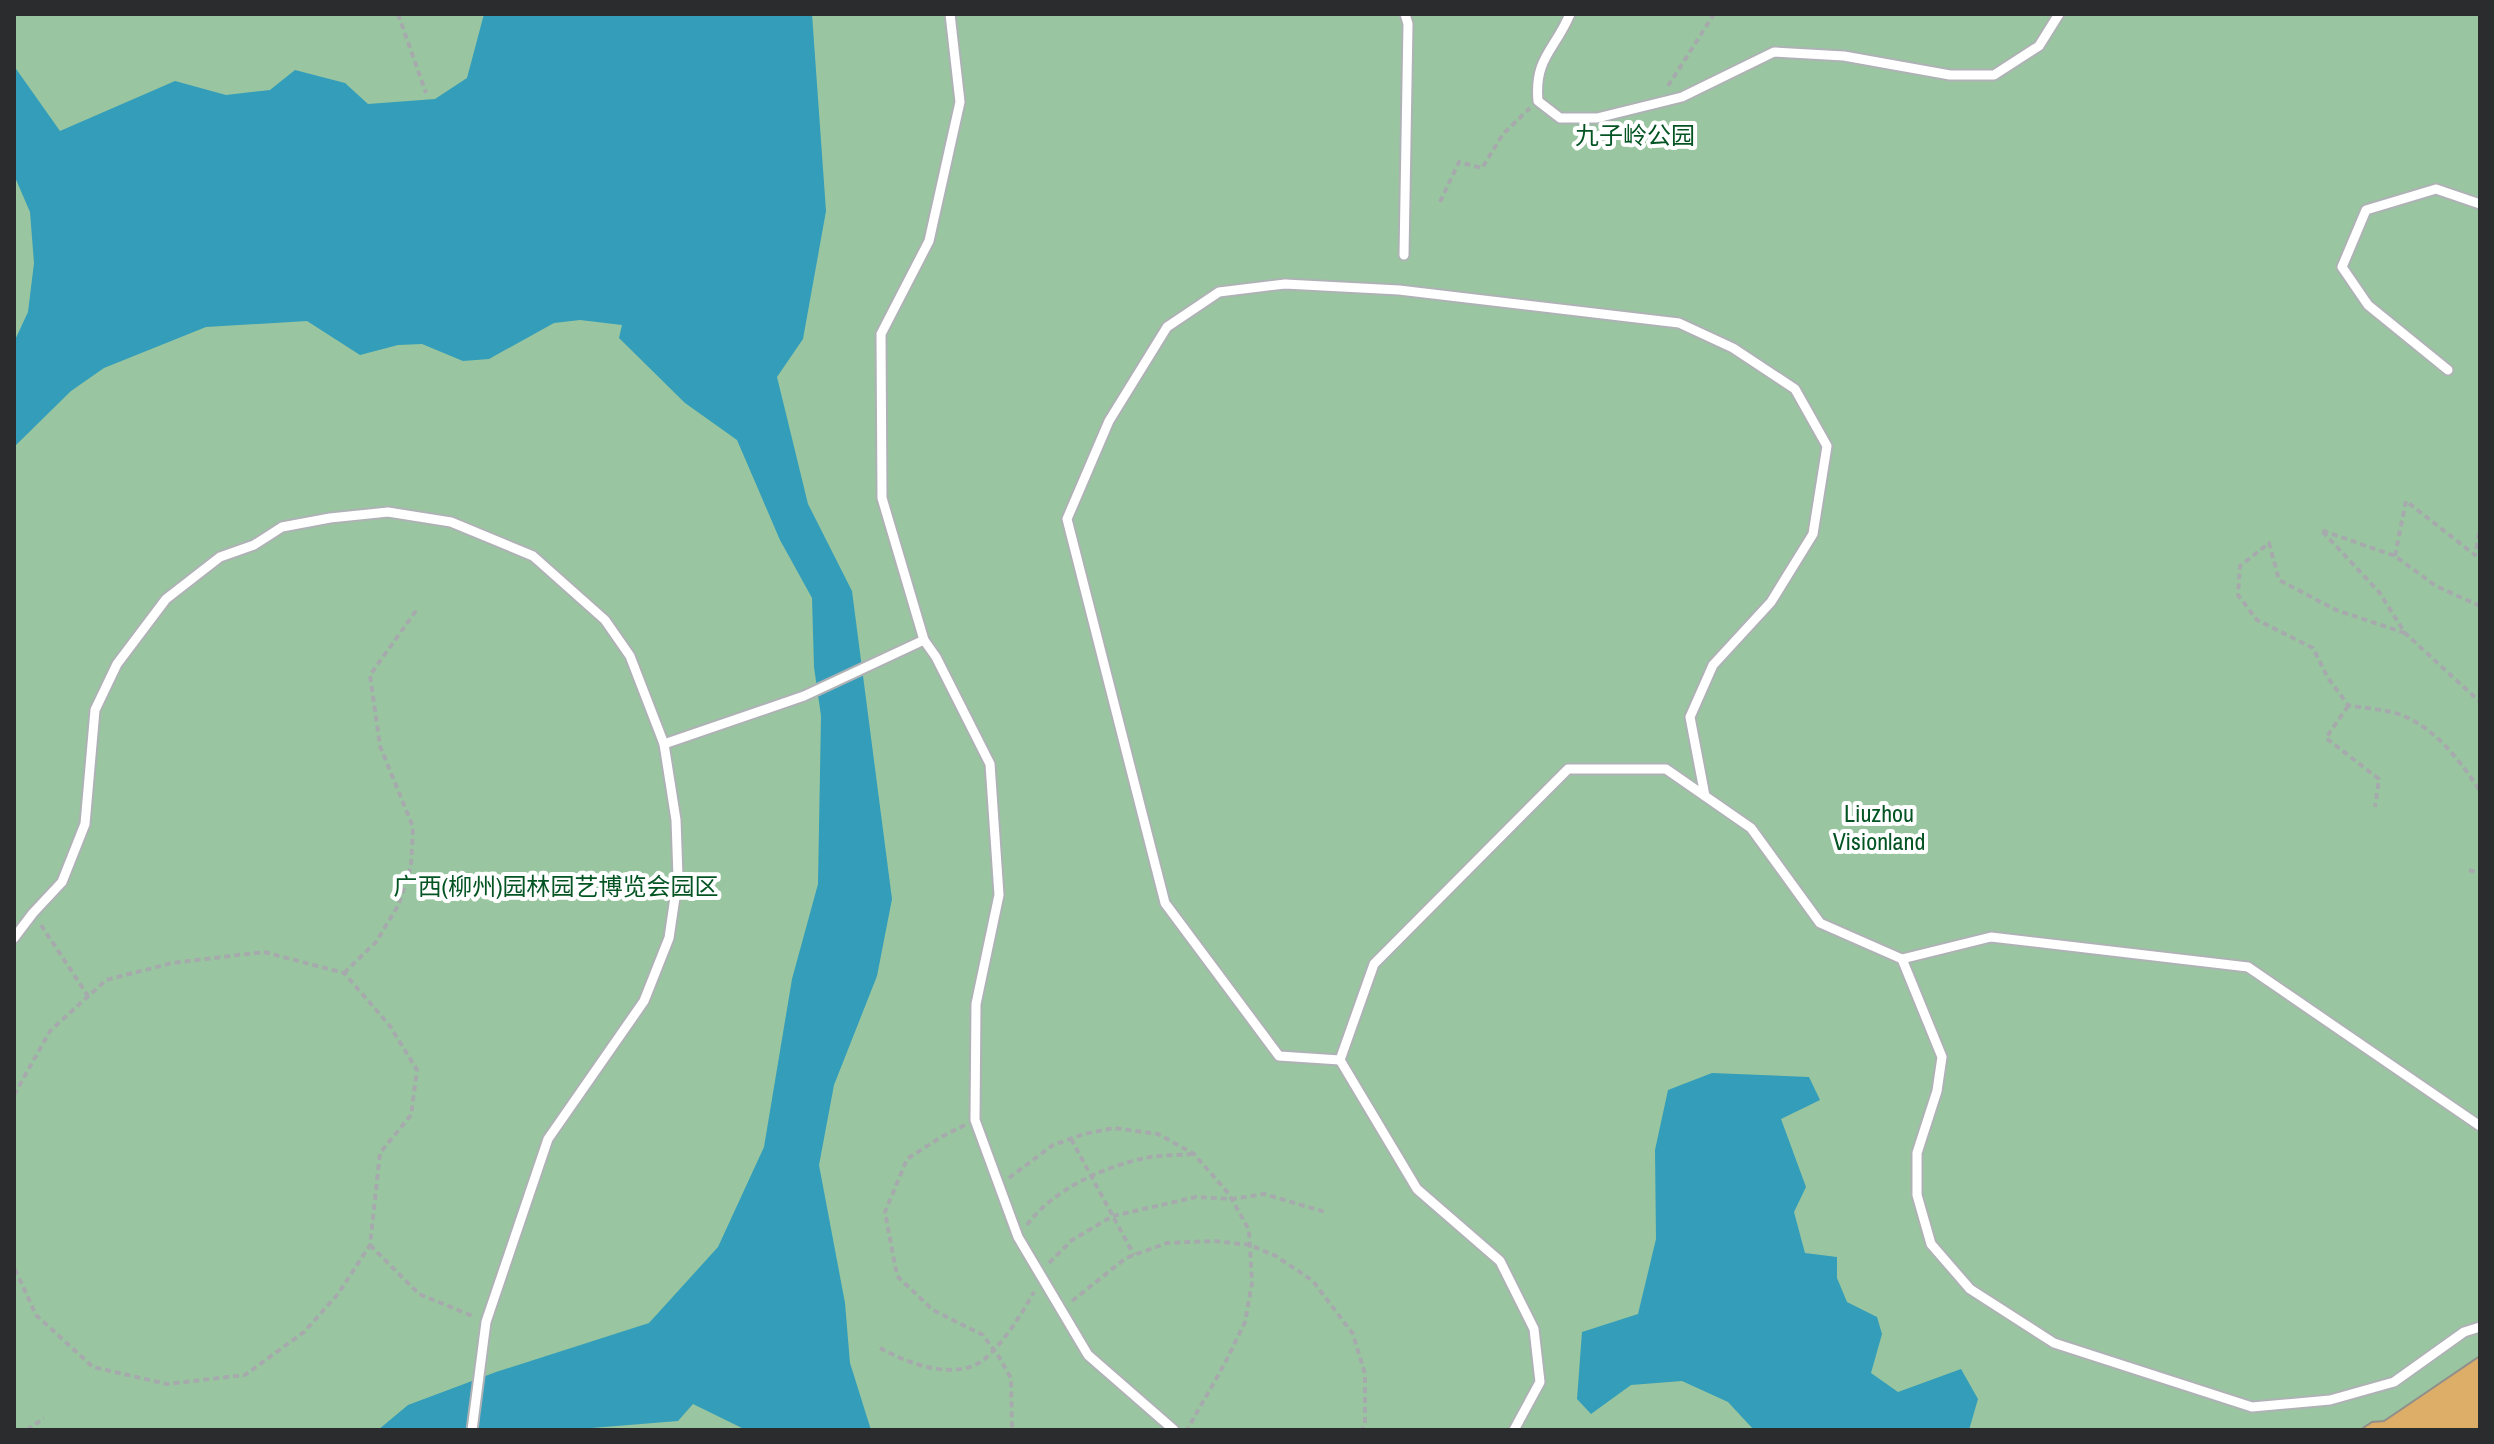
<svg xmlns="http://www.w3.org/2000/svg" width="2494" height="1444" font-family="'Archivo Narrow','Noto Sans SC',sans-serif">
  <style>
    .green { fill: #99c6a0 }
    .water { fill: #339dba }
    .building { fill: #dcae68; stroke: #928f8b; stroke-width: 2 }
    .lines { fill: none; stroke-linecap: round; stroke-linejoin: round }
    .service-casing { stroke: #aeb2b5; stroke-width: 13 }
    .path { stroke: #a6aaac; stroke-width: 4; stroke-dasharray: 6 4; stroke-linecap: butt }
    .service { stroke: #fff; stroke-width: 9 }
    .labels { text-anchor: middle; stroke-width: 8; stroke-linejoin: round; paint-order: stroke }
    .park-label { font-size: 24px; fill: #035423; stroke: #fff }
  </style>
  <rect width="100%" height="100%" fill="#e6eaed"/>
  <rect class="green" x="14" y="14" width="2466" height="1416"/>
  <g class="water">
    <polygon points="484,14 812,14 826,211 803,339 777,377 808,504 852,591 892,899 877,976 834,1085 819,1165 845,1303 850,1363 871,1430 746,1430 693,1404 678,1421 567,1430 378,1430 408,1405 496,1372 649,1323 718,1247 764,1147 792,979 818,884 821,716 814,667 812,598 780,540 737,440 685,403 619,338 622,325 580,320 554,323 489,359 463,361 422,344 398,345 360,355 307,321 206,327 104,368 71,391 14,447 14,342 28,312 34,263 30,212 14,175 14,66 60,131 175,81 226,95 270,90 295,70 345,83 368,104 435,99 467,78"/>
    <polygon points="1712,1073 1809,1077 1820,1100 1781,1119 1806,1187 1794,1212 1805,1253 1837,1257 1837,1278 1847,1302 1877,1317 1882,1334 1871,1373 1898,1392 1961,1369 1978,1399 1969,1430 1754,1430 1728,1402 1682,1381 1631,1385 1591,1414 1577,1399 1582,1332 1638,1314 1656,1239 1655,1150 1668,1090"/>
  </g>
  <polygon class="building" points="2480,1356 2480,1430 2360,1430 2372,1422 2384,1421"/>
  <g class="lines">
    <defs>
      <g id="service">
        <polyline points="950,14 960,102 929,241 881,334 882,498 924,640 936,657 990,764 999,895 976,1004 975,1120 1018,1237 1088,1355 1174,1430"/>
        <path d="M1570,14C1555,50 1534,58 1538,101L1560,118H1597L1682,97L1774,52L1844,56L1950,75H1994L2039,46L2059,14"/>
        <polyline points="1404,255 1408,24 1405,14"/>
        <polyline points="2448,370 2368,305 2342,267 2366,210 2436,189 2480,204"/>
        <polyline points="664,744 804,696 924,640"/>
        <polyline points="14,938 33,913 62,882 85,824 95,710 117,664 166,599 220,557 254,545 282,527 330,518 388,512 451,522 533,556 605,620 630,656 664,744 676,820 678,877 669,938 644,1001 548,1139 486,1322 472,1430"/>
        <polyline points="1902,959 1942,1057 1937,1091 1917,1153 1917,1195 1931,1244 1970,1289 2054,1343 2252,1407 2330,1400 2394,1382 2464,1332 2480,1327"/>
        <polyline points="1340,1060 1279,1056 1165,903 1067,519 1109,421 1167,327 1219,292 1285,284 1399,290 1679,323 1733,348 1795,389 1827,446 1813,534 1771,602 1713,665 1690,717 1705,796"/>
        <polyline points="1514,1430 1540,1382 1534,1329 1500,1261 1417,1189 1340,1060 1374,964 1568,769 1666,769 1751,828 1820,923 1902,959 1991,937 2248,967 2480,1126"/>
      </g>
    </defs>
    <use href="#service" class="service-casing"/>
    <g class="path">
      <polyline points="398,14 426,93"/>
      <polyline points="1668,86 1714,14"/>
      <polyline points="1440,202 1459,162 1482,168 1503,134 1530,108"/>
      <polyline points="2395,556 2406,501 2475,555 2480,528"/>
      <polyline points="2480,606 2436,586 2395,556 2321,530 2379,592 2405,633 2480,702"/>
      <path d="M2405,633L2336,610L2279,580L2269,543L2240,566L2238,595L2257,620L2313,648L2328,678L2348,705C2366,709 2388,709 2404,716C2437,730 2461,762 2480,791"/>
      <polyline points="2348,706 2326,738 2379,779 2375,807"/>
      <polyline points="2469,870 2480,873"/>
      <polyline points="41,925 88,996"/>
      <polyline points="344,973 376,942 399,904 411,866 413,827 380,746 370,675 418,608"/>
      <polyline points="14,1095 50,1031 106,980 172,963 264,952 344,973 390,1026 417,1070 411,1115 380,1153 370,1245 338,1294 304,1332 245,1375 167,1384 93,1367 36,1315 14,1267"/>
      <polyline points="965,1125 941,1137 907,1159 885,1212 897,1276 933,1310 983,1335 999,1357 1011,1378 1012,1430"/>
      <polyline points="1071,1139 1134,1255"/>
      <polyline points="1009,1178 1053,1145 1084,1134 1114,1128 1158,1134 1194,1154 1229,1194 1249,1230 1252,1283 1245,1322 1225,1363 1188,1428"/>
      <path d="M1027,1225C1053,1189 1107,1165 1150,1157C1164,1155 1180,1155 1194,1154"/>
      <polyline points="370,1245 419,1294 475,1317"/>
      <polyline points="1049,1263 1072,1240 1113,1216 1196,1197 1232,1199 1264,1194 1325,1212"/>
      <polyline points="1072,1301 1126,1258 1167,1243 1214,1241 1250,1245 1276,1256 1313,1281 1353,1334 1365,1374 1365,1423 1362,1430"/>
      <path d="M880,1348C905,1362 946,1378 975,1365C996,1356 1023,1312 1034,1292"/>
      <polyline points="27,1430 44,1418"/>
    </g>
    <use href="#service" class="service"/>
  </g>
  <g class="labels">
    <g class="park-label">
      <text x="1635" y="144">九子岭公园</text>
      <text x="1879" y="822">Liuzhou<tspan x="1879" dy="28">Visionland</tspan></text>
      <text x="556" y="895">广西(柳州)园林园艺博览会园区</text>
    </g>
  </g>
  <rect width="2494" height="1444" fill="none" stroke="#2a2c2d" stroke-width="32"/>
</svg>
